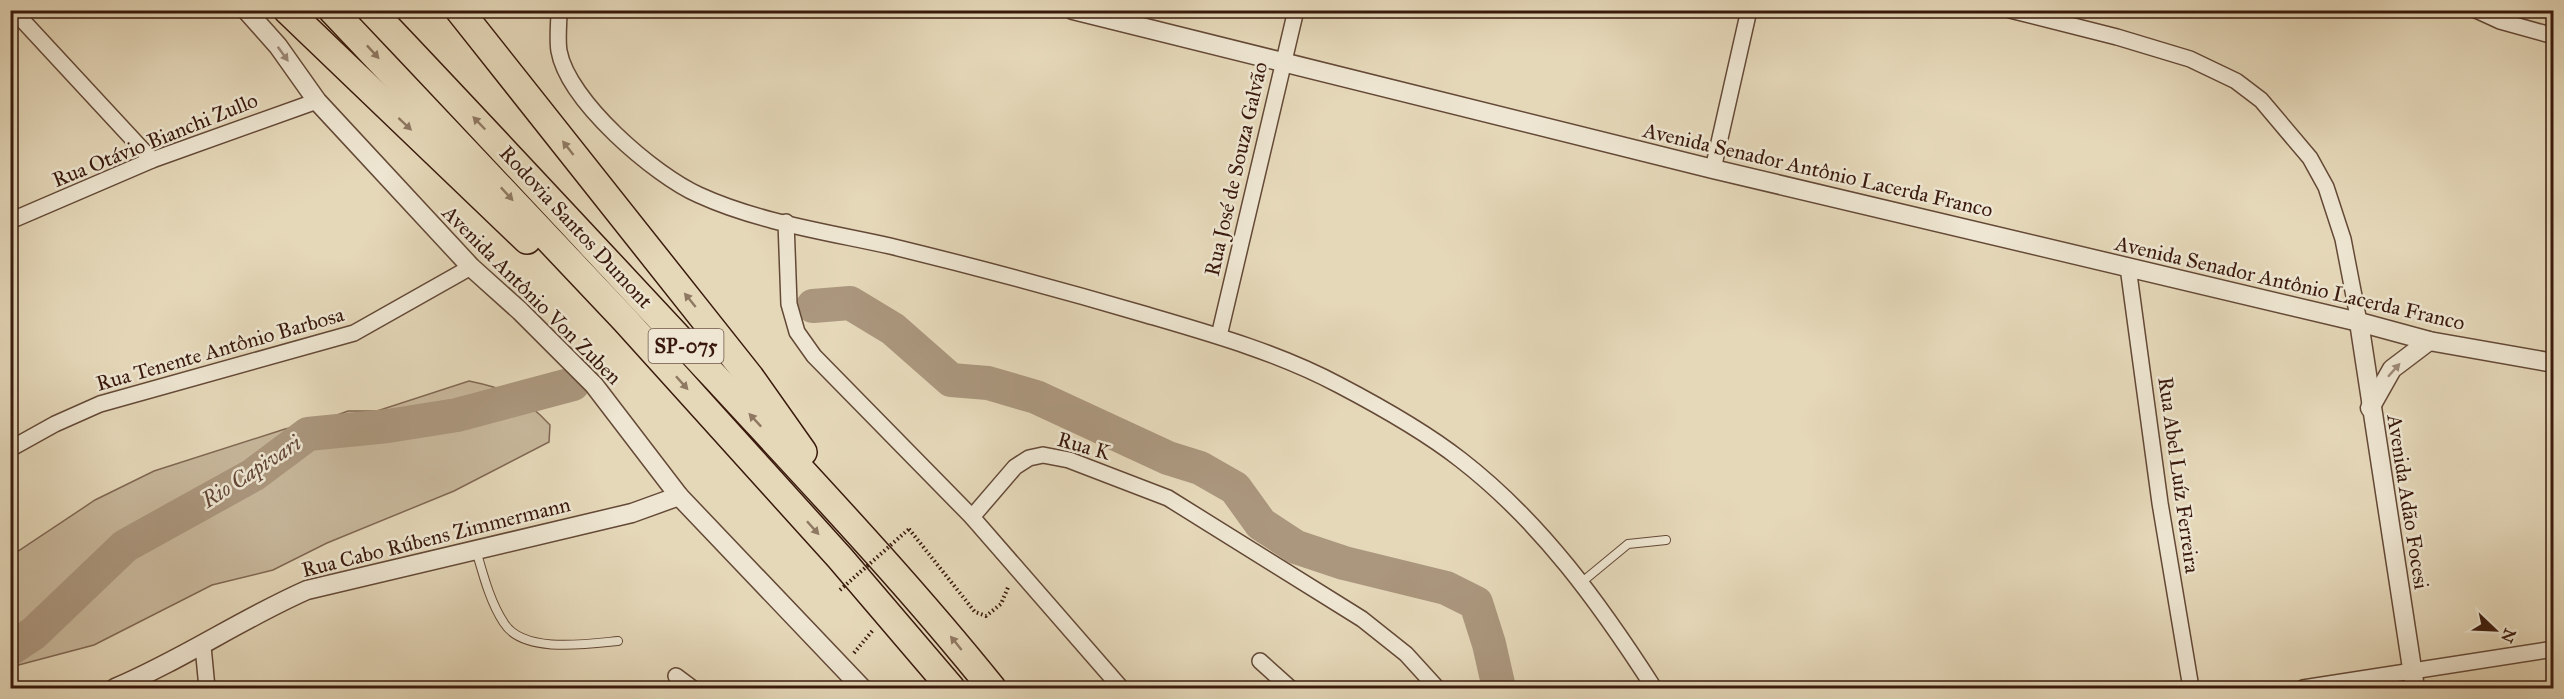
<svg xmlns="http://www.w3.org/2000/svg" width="2564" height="699" font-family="'IM FELL Great Primer',serif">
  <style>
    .green { fill: #c8b89c; stroke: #806854; stroke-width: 1.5 }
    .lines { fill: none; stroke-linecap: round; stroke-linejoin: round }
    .river { stroke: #ab977e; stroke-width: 34 }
    .service-casing { stroke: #644937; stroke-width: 10 }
    .minor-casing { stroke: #644937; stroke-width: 18 }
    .tertiary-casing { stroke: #644937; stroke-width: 21 }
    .motorway-casing { stroke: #39190c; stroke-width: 30 }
    .path { stroke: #39190c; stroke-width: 4; stroke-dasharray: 1.5 3; stroke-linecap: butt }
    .service { stroke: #eee6d2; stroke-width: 8 }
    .minor { stroke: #eee6d2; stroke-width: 15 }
    .tertiary { stroke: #eee6d2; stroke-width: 18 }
    .motorway { stroke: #e5d8b9; stroke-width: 27 }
    .path-bridge { stroke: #39190c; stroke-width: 4; stroke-dasharray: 1.5 3; stroke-linecap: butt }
    .oneway { fill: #8f7862 }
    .oneway2 { fill: #9d8a79 }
    .labels { text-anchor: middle; stroke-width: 5; stroke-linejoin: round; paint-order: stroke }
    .shield { fill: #eee6d2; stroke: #6f5647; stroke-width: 1.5 }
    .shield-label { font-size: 20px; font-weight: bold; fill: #39190c }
    .street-label { font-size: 21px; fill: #39190c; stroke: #eee6d2 }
    .water-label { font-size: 22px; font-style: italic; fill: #614534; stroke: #eee6d2 }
  </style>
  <rect width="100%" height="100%" fill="#e5d8b9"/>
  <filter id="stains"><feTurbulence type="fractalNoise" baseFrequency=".00333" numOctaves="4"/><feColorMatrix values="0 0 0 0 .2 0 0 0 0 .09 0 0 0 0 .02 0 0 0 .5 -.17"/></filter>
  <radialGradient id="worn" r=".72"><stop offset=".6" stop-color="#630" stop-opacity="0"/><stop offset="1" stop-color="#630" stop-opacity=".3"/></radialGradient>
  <path class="green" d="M469,381C508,389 523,396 550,425L549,442L454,491L327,543L273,570L212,585L94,645L11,667V556L95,500L154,471L285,429L318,422L348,411H377Z"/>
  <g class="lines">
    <g class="river">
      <polyline points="813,306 850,303 893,329 951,380 988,383 1036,397 1168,458 1200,468 1235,488 1261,524 1296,547 1344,563 1446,588 1476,603 1489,644 1499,688"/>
      <polyline points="10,649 34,633 125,546 253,475 308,434 388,426 457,415 573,384"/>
    </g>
    <defs>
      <g id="service">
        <path d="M476,550C483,574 490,602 504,623C523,654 588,644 618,641"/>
        <polyline points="1582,582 1628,544 1666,540"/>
      </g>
      <g id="minor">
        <polyline points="13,10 152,160"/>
        <path d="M559,10C559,23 557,39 559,51C568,101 654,175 699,195C758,222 827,232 890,246C976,267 1062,290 1147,315C1212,334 1279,353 1339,385C1381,407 1424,431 1461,460C1541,522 1600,604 1654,688"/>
        <polyline points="2010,10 2117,37 2190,59 2236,81 2261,100 2310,158 2326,187 2343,239 2359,322"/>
        <polyline points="2476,10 2500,21 2554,36"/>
        <polyline points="1713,169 1749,10"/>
        <polyline points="10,221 152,160 317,101"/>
        <polyline points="786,222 789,304 797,332 814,356 972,517 1121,688"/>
        <polyline points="2128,267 2160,503 2191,688"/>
        <polyline points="1219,336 1296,10"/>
        <polyline points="10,449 55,424 100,404 354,333 471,267"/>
        <polyline points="972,517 1015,467 1029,458 1043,455 1069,460 1168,498 1362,619 1406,654 1437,688"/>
        <polyline points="203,646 207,688"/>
        <polyline points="1260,661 1290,688"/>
        <polyline points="676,676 692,688"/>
        <polyline points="2303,688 2554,649"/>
      </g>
      <g id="tertiary">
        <polyline points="246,10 278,46 317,101 471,267 520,311 594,385 679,496 862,688"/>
        <polyline points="1073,10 1713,169 2359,322 2429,341 2554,363"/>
        <polyline points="2359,322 2415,688"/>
        <polyline points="2370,408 2392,369 2429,341"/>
        <path d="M115,688C182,660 241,619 307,590L632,513L679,496"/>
      </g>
      <g id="motorway">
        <polyline points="287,10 527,240"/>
        <polyline points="332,10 625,320 840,558 951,688"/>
        <path d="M371,10C487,132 601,255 716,378C810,480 905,580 992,688"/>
        <polyline points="459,10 750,377 803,452"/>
      </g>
    </defs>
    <use href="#service" class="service-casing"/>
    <use href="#minor" class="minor-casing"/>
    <use href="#tertiary" class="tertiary-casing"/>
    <use href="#motorway" class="motorway-casing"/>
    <g class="path">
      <polyline points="909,529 975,612 986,616 1001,604 1009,585"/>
      <polyline points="854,653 873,630"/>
      <polyline points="568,688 569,683"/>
    </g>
    <use href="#service" class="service"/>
    <use href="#minor" class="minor"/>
    <use href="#tertiary" class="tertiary"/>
    <use href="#motorway" class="motorway"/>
    <polyline class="path-bridge" points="840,590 909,529"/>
  </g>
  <defs><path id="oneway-solid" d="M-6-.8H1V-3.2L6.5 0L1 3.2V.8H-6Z" transform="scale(1.5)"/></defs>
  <g class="oneway">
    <use href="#oneway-solid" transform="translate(373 52) rotate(47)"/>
    <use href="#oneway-solid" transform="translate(479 123) rotate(-134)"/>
    <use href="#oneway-solid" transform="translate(405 124) rotate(43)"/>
    <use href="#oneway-solid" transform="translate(568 148) rotate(-128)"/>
    <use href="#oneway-solid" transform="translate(507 194) rotate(47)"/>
    <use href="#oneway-solid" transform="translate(690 300) rotate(-129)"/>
    <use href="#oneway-solid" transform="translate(682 383) rotate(48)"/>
    <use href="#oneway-solid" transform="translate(755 420) rotate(-133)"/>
    <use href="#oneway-solid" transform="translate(813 528) rotate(48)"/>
    <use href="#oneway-solid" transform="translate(956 643) rotate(-129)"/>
  </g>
  <g class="oneway2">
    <use href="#oneway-solid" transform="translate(283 54) rotate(54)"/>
    <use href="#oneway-solid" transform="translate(2394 370) rotate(-48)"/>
  </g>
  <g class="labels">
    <rect class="shield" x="648.5" y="329" width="75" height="34" rx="4.5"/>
    <g class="shield-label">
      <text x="686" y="353">SP-075</text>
    </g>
    <g class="street-label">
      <text transform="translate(155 140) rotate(-22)" y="7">Rua Otávio Bianchi Zullo</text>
      <text transform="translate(1236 169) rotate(-77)" y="7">Rua José de Souza Galvão</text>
      <text transform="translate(1818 170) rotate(13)" y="7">Avenida Senador Antônio Lacerda Franco</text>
      <text transform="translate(576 227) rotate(47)" y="7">Rodovia Santos Dumont</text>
      <text transform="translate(2290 283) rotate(13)" y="7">Avenida Senador Antônio Lacerda Franco</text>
      <text transform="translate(532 295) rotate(45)" y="7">Avenida Antônio Von Zuben</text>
      <text transform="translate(220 349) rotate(-16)" y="7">Rua Tenente Antônio Barbosa</text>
      <text transform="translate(1084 446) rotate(16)" y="7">Rua K</text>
      <text transform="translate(2179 475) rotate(82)" y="7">Rua Abel Luíz Ferreira</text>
      <text transform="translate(2408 502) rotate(81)" y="7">Avenida Adão Focesi</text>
      <text transform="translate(436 537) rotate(-14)" y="7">Rua Cabo Rúbens Zimmermann</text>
    </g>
    <g class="water-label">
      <text transform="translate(251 471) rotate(-33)" y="8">Rio Capivari</text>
    </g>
  </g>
  <rect width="2564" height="699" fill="none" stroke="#e5d8b9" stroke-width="36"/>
  <rect x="12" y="12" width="2540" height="675" fill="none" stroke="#39190c" stroke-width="3"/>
  <rect x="18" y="18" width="2528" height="663" fill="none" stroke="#39190c" stroke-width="1.5"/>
  <g transform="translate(2495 630) rotate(113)" stroke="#eee6d2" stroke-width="4.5" paint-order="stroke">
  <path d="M0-4.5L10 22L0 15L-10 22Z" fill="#39190c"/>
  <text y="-9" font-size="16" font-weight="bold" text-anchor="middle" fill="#39190c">N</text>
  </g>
  <rect width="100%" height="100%" filter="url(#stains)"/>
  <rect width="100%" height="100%" fill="url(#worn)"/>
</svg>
